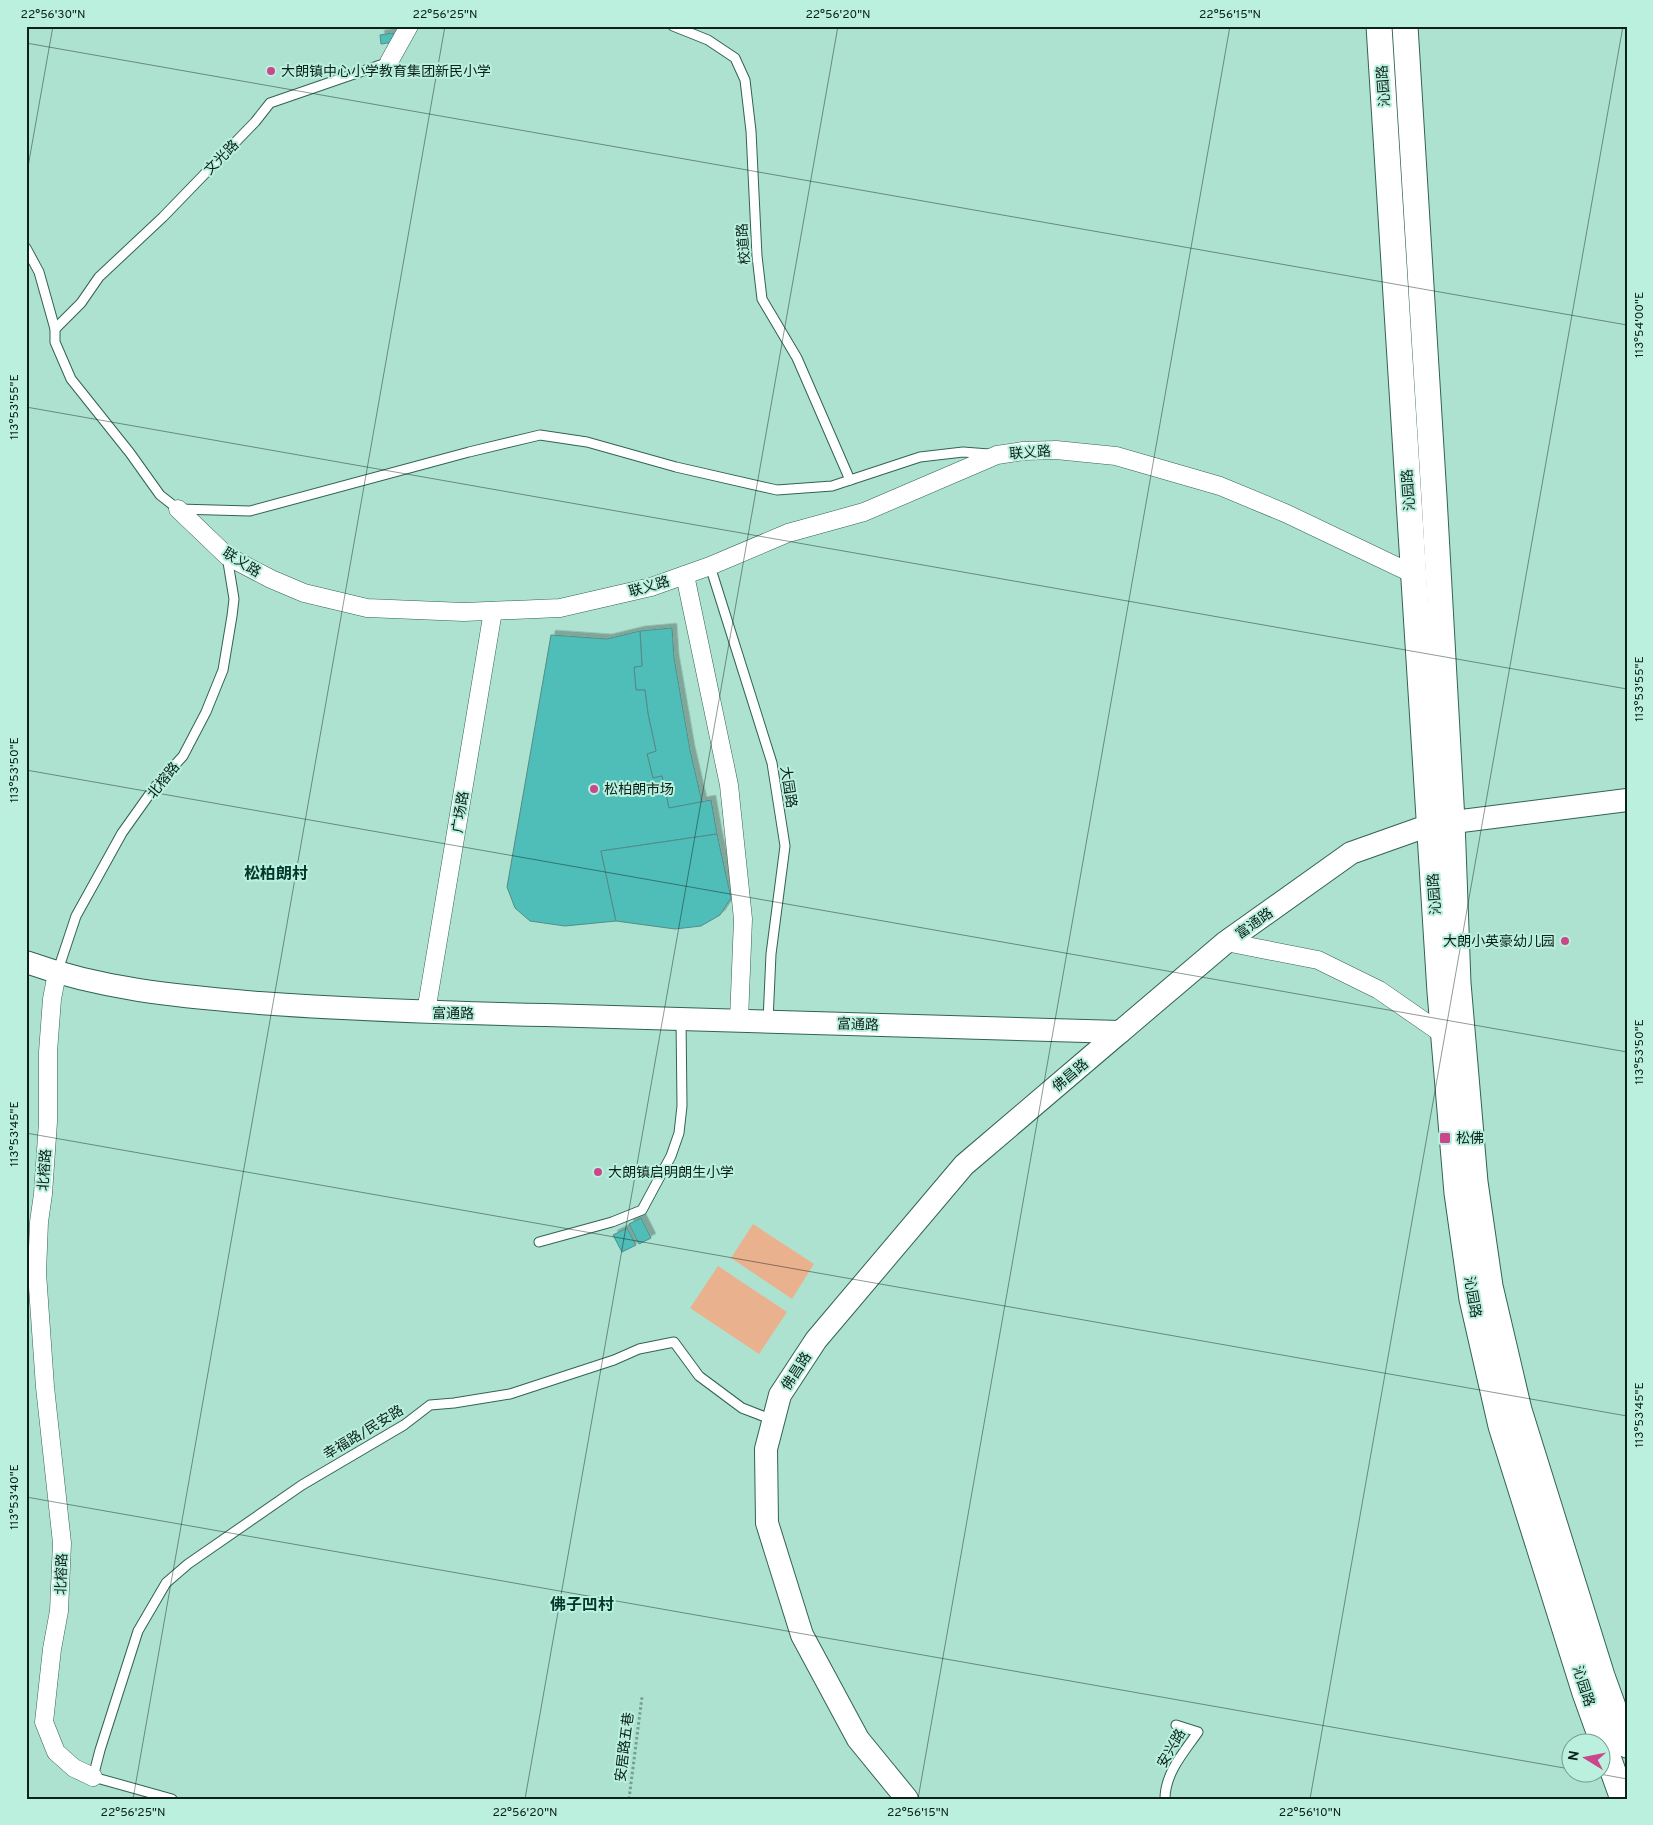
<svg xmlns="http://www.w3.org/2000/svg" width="1653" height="1825" font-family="Overpass,'Noto Sans SC',sans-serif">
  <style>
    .green { fill: #eab18f }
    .building { fill: #50bdb8; stroke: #538c89; filter: url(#shadow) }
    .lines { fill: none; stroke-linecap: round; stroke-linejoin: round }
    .service-casing { stroke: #316354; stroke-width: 11 }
    .minor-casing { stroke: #316354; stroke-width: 19 }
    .tertiary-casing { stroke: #316354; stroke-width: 24 }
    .secondary-casing { stroke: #316354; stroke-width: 27 }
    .path { stroke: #759e90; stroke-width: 3; stroke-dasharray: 2.5 2.5; stroke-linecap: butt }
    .service { stroke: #fff; stroke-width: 9 }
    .minor { stroke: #fff; stroke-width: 18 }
    .tertiary { stroke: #fff; stroke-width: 22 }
    .secondary { stroke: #fff; stroke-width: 25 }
    .ticks { fill: none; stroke: #0c211b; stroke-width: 1; stroke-opacity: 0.45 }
    .poi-dot { fill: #cb478c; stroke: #baf0dd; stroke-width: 2 }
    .labels { text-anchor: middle; stroke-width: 4; stroke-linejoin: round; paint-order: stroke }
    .poi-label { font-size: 14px; fill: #0c211b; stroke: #baf0dd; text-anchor: start }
    .street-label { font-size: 14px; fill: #0c211b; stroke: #baf0dd }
    .quarter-label { font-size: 16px; font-weight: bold; fill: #00382b; stroke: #baf0dd }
    .neatline { fill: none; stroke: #0c211b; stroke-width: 2 }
    .ticks-label { font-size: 12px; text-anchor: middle; fill: #0c211b }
  </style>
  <defs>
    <filter id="shadow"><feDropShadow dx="4.5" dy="-4.5" stdDeviation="0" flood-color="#0004"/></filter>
  </defs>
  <rect width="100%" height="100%" fill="#aee2d0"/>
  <g class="green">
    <polygon points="753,1224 814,1264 792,1299 731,1258"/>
    <polygon points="718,1266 787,1312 759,1354 690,1308"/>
  </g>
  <g class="building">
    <polygon points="393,33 395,42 381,44 380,35"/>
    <polygon points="672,628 674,658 690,750 702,802 669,808 662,776 653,778 647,754 656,751 648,714 645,690 636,690 634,667 642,666 640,631"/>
    <polygon points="640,631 642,666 634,667 636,690 645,690 648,714 656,751 647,754 653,778 662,776 669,808 711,800 717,834 601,851 616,921 565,926 530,921 515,908 507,887 551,635 607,639"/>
    <polygon points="717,834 731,898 720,915 701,926 675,929 616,921 601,851"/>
    <polygon points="641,1218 651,1238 639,1244 629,1224"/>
    <polygon points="627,1228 636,1245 622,1252 613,1235"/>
  </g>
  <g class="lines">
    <defs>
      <g id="service">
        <polyline points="673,26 708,40 735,58 745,80 751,131 757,256 762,299 797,358 850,480"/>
        <polyline points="26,248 39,272 55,329 55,342 71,379 130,453 160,495 178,509 250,511 469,452 540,435 587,442 676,467 777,490 832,486 920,457 963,452 989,454"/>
        <polyline points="55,329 81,303 99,277 163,217 255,122 270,103 389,62"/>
        <polyline points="710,566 772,763 785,846 771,954 768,1021"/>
        <polyline points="57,973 76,916 122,833 154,788 183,756 206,712 223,670 232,616 234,599 227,556"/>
        <polyline points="539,1242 612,1222 642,1210 671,1156 679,1133 682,1106 681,1019"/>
        <polyline points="172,1799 93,1777 100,1750 138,1631 166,1583 188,1564 302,1485 404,1425 430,1405 454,1403 510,1394 614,1360 639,1349 674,1342 699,1376 742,1408 773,1420"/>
        <path d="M1165,1799C1165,1773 1184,1752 1198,1732L1176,1725"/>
      </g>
      <g id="minor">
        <polyline points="389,62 409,26"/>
        <polyline points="178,509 227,556 271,579 304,593 367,608 464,612 560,608 651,587 710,566 788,533 864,512 997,455 1023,451 1056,450 1116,456 1220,486 1285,513 1413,574"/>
        <polyline points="685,575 729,785 743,919 739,1020"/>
        <polyline points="1226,942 1318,960 1379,990 1444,1035"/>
        <polyline points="57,973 52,999 48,1052 48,1122 43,1194 39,1222 37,1273 45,1387 62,1543 59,1611 52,1649 44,1722 56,1752 74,1768 93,1777"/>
        <polyline points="426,1012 493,611"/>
      </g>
      <g id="tertiary">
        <path d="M26,962C104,990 178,996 259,1003C355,1010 450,1013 546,1015C738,1019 929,1026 1120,1032L1226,942L1351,853L1430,825L1627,800"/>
        <polyline points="907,1799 858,1739 802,1635 767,1523 766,1449 780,1395 816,1340 964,1165 1120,1032"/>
      </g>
      <g id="secondary">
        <polyline points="1379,26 1440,992 1457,1193 1472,1299 1501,1426 1585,1693 1623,1799"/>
        <polyline points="1405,26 1434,497 1452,821 1458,983 1475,1182 1490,1286 1519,1410 1602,1676 1627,1745"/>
      </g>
    </defs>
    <use href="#service" class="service-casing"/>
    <use href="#minor" class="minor-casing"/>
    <use href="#tertiary" class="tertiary-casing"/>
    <use href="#secondary" class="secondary-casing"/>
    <polyline class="path" points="629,1799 642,1697"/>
    <use href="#service" class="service"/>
    <use href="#minor" class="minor"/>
    <use href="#tertiary" class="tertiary"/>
    <use href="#secondary" class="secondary"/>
  </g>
  <path class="ticks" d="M26,43L1627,325M26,178L53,26M26,407L1627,689M26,770L1627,1052M26,1133L1627,1416M26,1497L1570,1769M1589,1772L1627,1779M133,1799L445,26M525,1799L838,26M918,1799L1230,26M1310,1799L1623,26"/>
  <g class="poi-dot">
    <circle cx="271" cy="71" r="5"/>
    <circle cx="594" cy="789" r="5"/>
    <circle cx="1565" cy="941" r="5"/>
    <rect x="1439" y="1132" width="12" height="12" rx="2.5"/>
    <circle cx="598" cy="1172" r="5"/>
  </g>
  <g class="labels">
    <g class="poi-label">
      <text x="281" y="76">大朗镇中心小学教育集团新民小学</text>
      <text x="604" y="794">松柏朗市场</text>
      <text x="1555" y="946" text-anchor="end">大朗小英豪幼儿园</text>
      <text x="1456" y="1143">松佛</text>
      <text x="608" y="1177">大朗镇启明朗生小学</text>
    </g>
    <g class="street-label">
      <text transform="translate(1383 86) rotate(-94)" y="5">沁园路</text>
      <text transform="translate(221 157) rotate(-45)" y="5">文光路</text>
      <text transform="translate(743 244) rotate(-94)" y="5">校道路</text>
      <text transform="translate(1030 452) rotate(-4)" y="5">联义路</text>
      <text transform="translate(1408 490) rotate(-94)" y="5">沁园路</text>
      <text transform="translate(242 562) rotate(32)" y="5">联义路</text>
      <text transform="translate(649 586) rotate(-16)" y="5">联义路</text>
      <text transform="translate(163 780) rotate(-51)" y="5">北榕路</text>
      <text transform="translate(789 787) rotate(81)" y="5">大园路</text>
      <text transform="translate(460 812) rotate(-81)" y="5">广场路</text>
      <text transform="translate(1434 894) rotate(-94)" y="5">沁园路</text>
      <text transform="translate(1254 923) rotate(-35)" y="5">富通路</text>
      <text transform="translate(453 1013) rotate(1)" y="5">富通路</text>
      <text transform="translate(858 1024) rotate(2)" y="5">富通路</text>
      <text transform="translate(1070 1075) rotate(-40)" y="5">佛昌路</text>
      <text transform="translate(44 1170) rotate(-86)" y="5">北榕路</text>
      <text transform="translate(1473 1297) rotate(80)" y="5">沁园路</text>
      <text transform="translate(796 1371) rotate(-57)" y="5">佛昌路</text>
      <text transform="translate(363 1432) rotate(-31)" y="5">幸福路/民安路</text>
      <text transform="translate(61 1574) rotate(-88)" y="5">北榕路</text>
      <text transform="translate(1584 1686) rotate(72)" y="5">沁园路</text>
      <text transform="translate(624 1747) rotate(-83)" y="5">安居路五巷</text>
      <text transform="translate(1171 1748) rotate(-60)" y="5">安兴路</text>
    </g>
    <g class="quarter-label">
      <text x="276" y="879">松柏朗村</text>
      <text x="582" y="1610">佛子凹村</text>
    </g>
  </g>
  <rect width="1653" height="1825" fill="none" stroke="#baf0dd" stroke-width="55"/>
  <g transform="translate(1586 1758) rotate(280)"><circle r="24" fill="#baf0dd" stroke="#749d8f"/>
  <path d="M0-4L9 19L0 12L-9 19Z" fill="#cb478c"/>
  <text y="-8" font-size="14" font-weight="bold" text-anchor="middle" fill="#0c211b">N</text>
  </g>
  <rect x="28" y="28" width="1598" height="1770" class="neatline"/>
  <g class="ticks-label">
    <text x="53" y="18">22°56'30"N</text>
    <text x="445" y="18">22°56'25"N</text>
    <text x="838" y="18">22°56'20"N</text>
    <text x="1230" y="18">22°56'15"N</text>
    <text transform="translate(1639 325) rotate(-90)" y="4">113°54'00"E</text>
    <text transform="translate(14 407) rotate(-90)" y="4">113°53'55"E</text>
    <text transform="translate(1639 689) rotate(-90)" y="4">113°53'55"E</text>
    <text transform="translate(14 770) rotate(-90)" y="4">113°53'50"E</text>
    <text transform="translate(1639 1052) rotate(-90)" y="4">113°53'50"E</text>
    <text transform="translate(14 1134) rotate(-90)" y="4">113°53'45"E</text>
    <text transform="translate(1639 1415) rotate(-90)" y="4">113°53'45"E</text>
    <text transform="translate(14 1497) rotate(-90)" y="4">113°53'40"E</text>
    <text x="133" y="1816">22°56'25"N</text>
    <text x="525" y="1816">22°56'20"N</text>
    <text x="918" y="1816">22°56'15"N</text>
    <text x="1310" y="1816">22°56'10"N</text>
  </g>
</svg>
